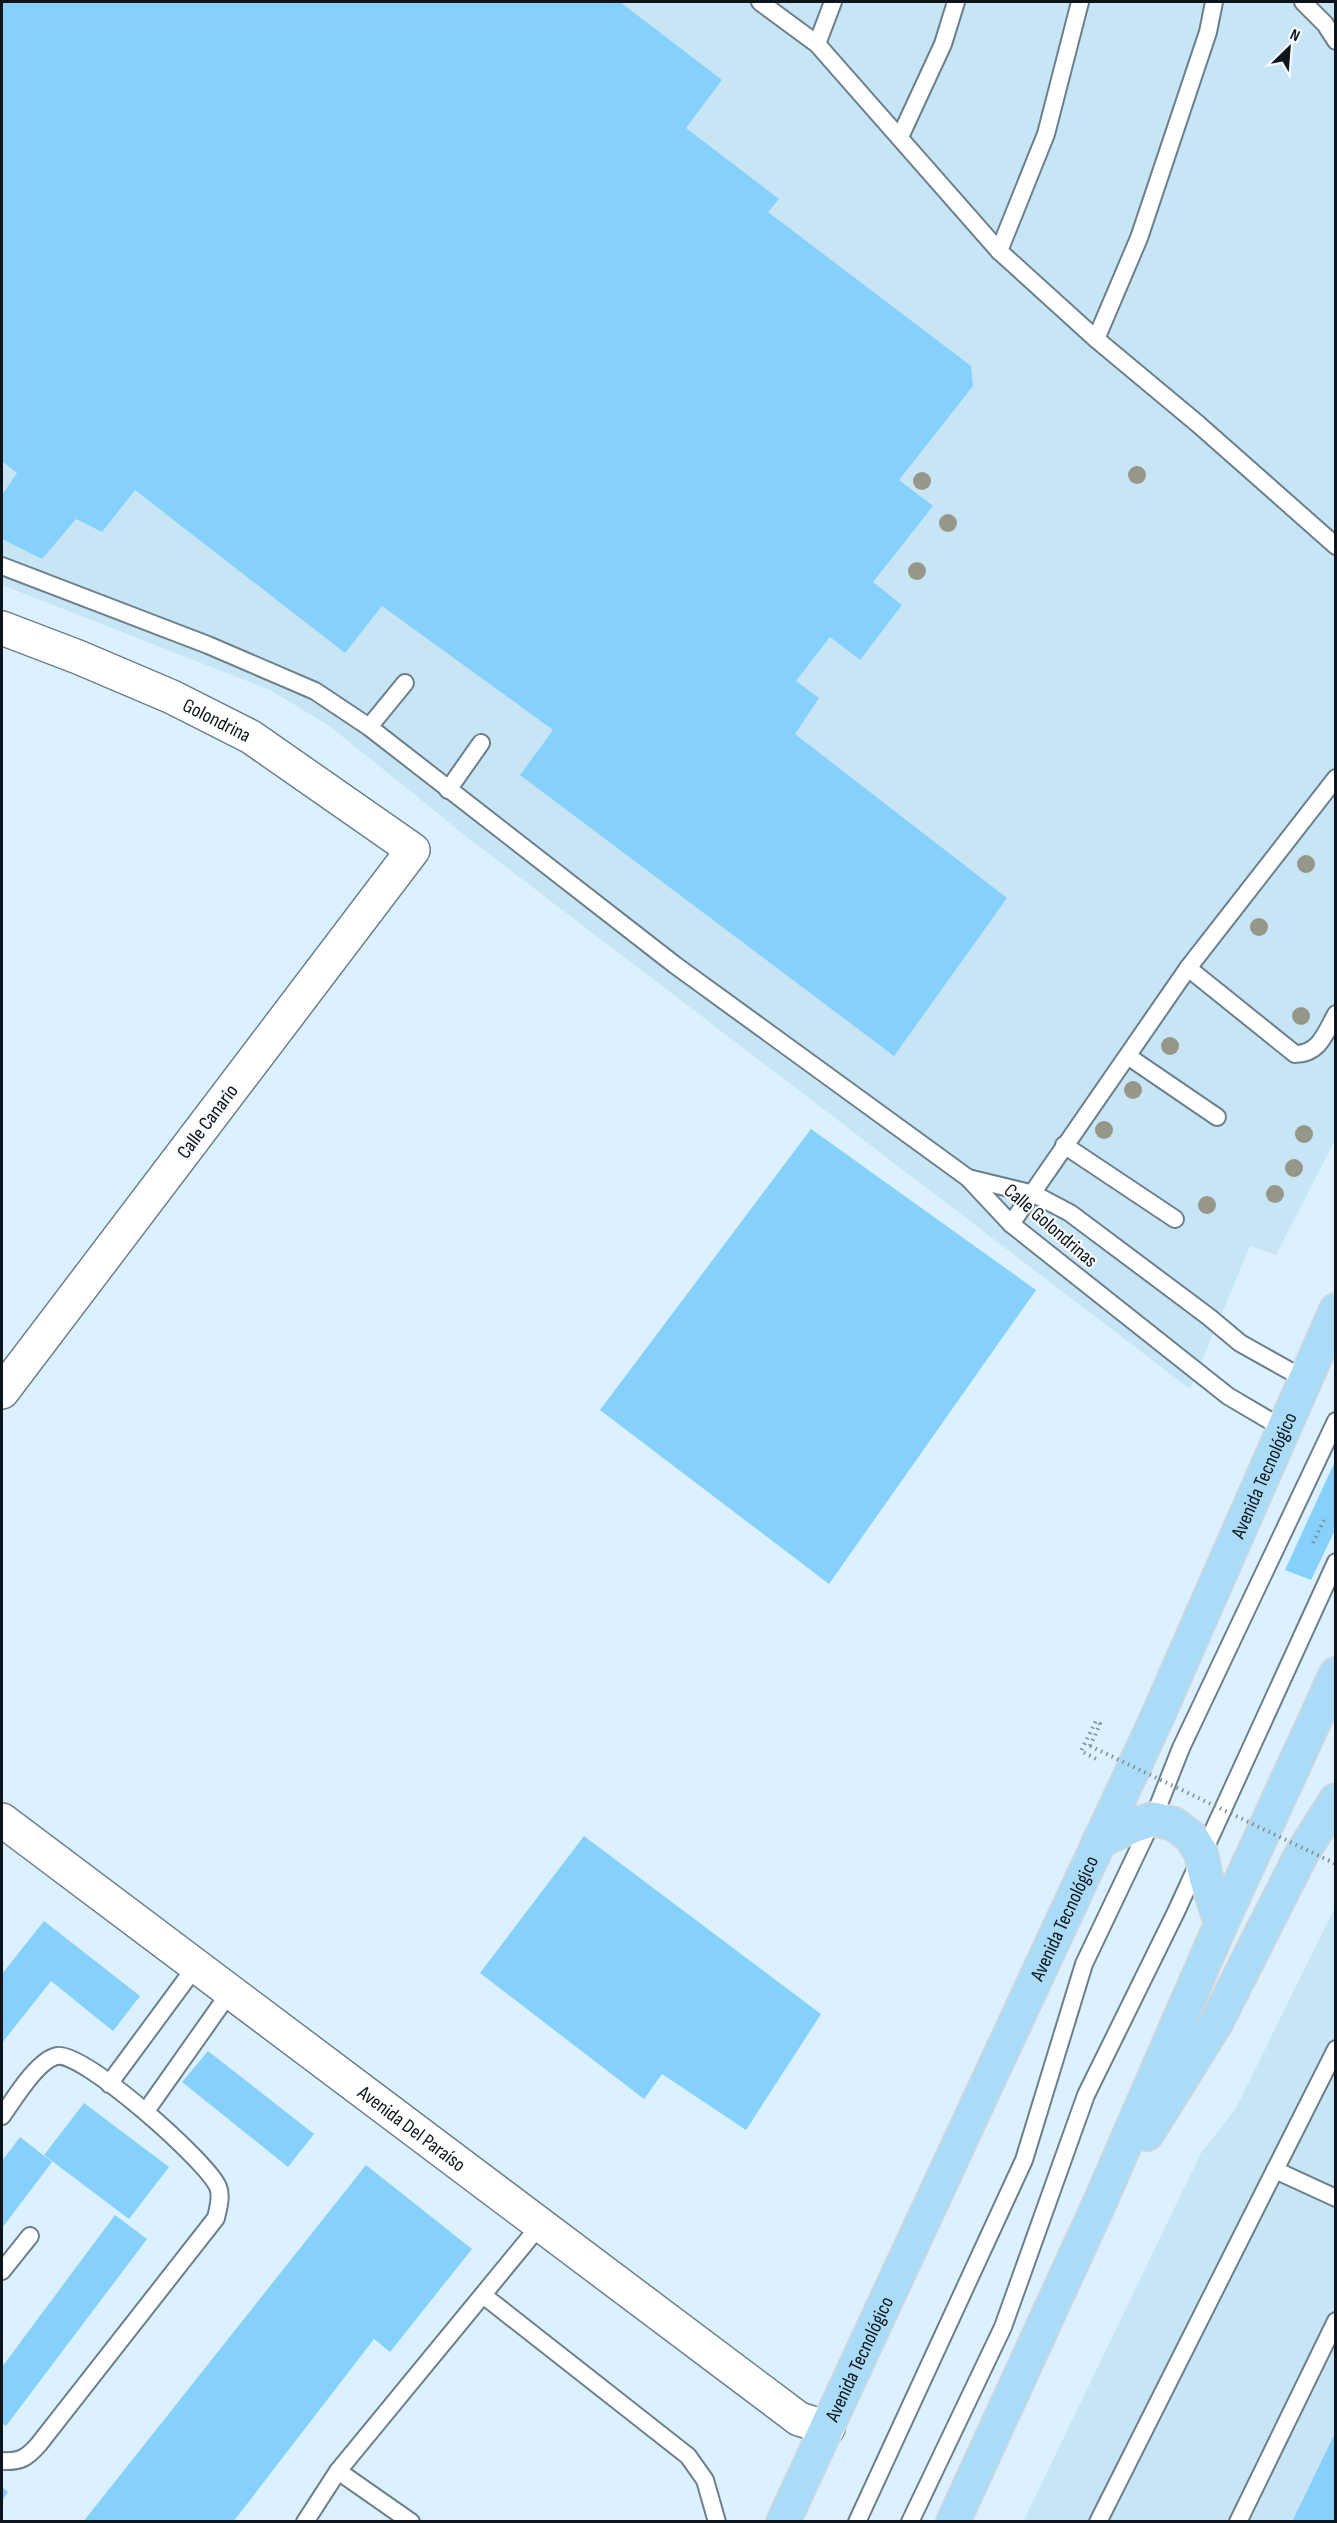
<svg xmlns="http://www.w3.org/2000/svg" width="1337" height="2523" font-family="'Sofia Sans Condensed',sans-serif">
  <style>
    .built { fill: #c8e5f6 }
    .building { fill: #86d0fc }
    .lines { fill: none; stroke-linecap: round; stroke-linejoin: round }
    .lane-casing { stroke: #6c808c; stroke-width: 20 }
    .street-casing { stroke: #6c808c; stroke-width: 36 }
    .primary-casing { stroke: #d3d5d6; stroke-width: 36 }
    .path { stroke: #7e8d97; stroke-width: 4; stroke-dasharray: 1.5 4.5; stroke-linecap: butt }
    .lane { stroke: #fff; stroke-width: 16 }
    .street { stroke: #fff; stroke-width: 33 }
    .primary { stroke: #abdcf7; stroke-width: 33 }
    .path-bridge { stroke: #7e8d97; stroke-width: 4; stroke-dasharray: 1.5 4.5; stroke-linecap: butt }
    .tree { fill: #969788 }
    .labels { text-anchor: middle; stroke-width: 4.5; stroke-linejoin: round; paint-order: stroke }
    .street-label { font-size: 20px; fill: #0d151a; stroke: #f7fbfe }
  </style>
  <rect width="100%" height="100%" fill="#dbf1ff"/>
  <g class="built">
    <polygon points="2,2 1335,2 1335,1140 1276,1255 1250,1246 1190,1389 472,841 328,725 270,690 2,585"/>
    <polygon points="1335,1907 1335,2521 1023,2522 1201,2153 1236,2108"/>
  </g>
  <g class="building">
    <polygon points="2,2 620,2 722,80 686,128 779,199 768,212 971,366 973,386 899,480 933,506 873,582 902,605 860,660 830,637 796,681 819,698 795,734 1007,898 894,1056 520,775 553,730 382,606 345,653 135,490 102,532 76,519 42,559 2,539 2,495 17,473 2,461"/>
    <polygon points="811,1129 1036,1290 829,1584 600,1410"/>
    <polygon points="1336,1459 1336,1528 1311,1580 1285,1570"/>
    <polygon points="584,1836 821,2014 746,2130 662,2074 644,2099 480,1973"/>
    <polygon points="44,1921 140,1996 113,2031 51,1981 2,2043 2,1974"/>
    <polygon points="208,2051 314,2134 288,2167 182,2082"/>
    <polygon points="84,2103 169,2167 129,2219 44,2155"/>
    <polygon points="20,2137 52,2162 2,2228 2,2161"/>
    <polygon points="366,2165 472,2249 390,2352 374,2339 233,2522 83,2522"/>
    <polygon points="115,2215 147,2239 6,2426 2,2423 2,2367"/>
    <polygon points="1336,2431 1336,2522 1292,2522"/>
    <polygon points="2,2487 8,2492 2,2501"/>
  </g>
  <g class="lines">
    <defs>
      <g id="lane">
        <polyline points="760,2 817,44 999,251 1096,339 1198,424 1336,546"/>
        <polyline points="1303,2 1325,24 1336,41"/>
        <polyline points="817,44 833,2"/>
        <polyline points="900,137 943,44 956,2"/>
        <polyline points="999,251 1046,134 1080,2"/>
        <polyline points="1096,339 1139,238 1208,32 1214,2"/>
        <polyline points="2,566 208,645 315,691 369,727 675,965 968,1178 1011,1224 1228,1396 1284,1429"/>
        <polyline points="369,727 405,683"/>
        <polyline points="448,790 481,743"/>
        <path d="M1188,968L1295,1054C1319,1054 1325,1034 1336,1014"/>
        <polyline points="1129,1057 1217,1117"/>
        <polyline points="1064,1145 1175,1219"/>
        <polyline points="968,1178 1034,1194 1070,1213 1209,1317 1240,1343 1306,1380"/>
        <polyline points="1011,1224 1188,968 1336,778"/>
        <polyline points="109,2084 196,1966"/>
        <polyline points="146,2111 230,1992"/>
        <path d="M2,2116C13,2101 37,2060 57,2056C83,2051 207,2161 218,2187C222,2196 218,2209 216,2218L39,2444C27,2458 20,2462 2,2461"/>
        <polyline points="1275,2170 1336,2049"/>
        <polyline points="2,2271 30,2236"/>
        <polyline points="483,2295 688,2456 705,2480 717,2522"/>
        <polyline points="338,2471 411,2522"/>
        <polyline points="305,2522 338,2471 541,2224"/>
        <polyline points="857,2522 1024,2160 1084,1964 1153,1819 1181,1748 1336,1421"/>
        <polyline points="910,2522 1003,2327 1086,2095 1176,1912 1336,1562"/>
        <polyline points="1098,2522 1275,2170 1336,2198"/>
        <polyline points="1238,2522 1336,2321"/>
      </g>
      <g id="street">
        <path id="s1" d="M2,628L78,657L172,697L251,737L413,850L2,1392"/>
        <path id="s2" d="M2,1820L799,2419L828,2428"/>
      </g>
      <g id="primary">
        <polyline points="1099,1841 1135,1825 1153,1819 1174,1824 1191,1837 1201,1853 1206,1877 1221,1924"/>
        <polyline points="1147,2134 1216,2023 1301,1855 1336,1800"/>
        <path id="s3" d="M783,2522L1155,1722L1336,1310"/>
        <polyline points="953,2522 1100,2202 1221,1924 1336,1674"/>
      </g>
    </defs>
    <use href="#lane" class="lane-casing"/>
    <use href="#street" class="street-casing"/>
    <use href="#primary" class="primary-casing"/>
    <g class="path">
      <polyline points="1313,1543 1325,1518"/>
      <polyline points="1090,1746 1100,1724 1096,1721 1081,1751 1098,1760"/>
    </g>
    <use href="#lane" class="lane"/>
    <use href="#street" class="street"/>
    <use href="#primary" class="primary"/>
    <polyline class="path-bridge" points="1090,1746 1336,1864"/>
  </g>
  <g class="tree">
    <circle cx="1137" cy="475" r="9"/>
    <circle cx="922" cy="481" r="9"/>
    <circle cx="948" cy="523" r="9"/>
    <circle cx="917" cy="571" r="9"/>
    <circle cx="1306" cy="864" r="9"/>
    <circle cx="1259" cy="927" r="9"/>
    <circle cx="1301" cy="1016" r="9"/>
    <circle cx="1170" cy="1046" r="9"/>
    <circle cx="1133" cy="1090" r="9"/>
    <circle cx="1104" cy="1130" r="9"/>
    <circle cx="1304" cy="1134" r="9"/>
    <circle cx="1294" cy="1168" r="9"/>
    <circle cx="1275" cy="1194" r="9"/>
    <circle cx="1207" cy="1205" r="9"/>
  </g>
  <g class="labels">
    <g class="street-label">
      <text dy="7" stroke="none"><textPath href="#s1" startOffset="234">Golondrina</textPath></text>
      <text transform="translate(207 1121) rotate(-53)" y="7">Calle Canario</text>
      <text transform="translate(1051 1225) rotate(41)" y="7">Calle Golondrinas</text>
      <text dy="7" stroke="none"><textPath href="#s3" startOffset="1152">Avenida Tecnológico</textPath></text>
      <text dy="7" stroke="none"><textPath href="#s3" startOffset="666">Avenida Tecnológico</textPath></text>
      <text dy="7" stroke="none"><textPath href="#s2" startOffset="513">Avenida Del Paraíso</textPath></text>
      <text dy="7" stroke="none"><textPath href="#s3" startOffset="180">Avenida Tecnológico</textPath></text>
    </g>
  </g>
  <rect width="1337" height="2523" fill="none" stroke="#0d151a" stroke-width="6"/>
  <g transform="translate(1289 48) rotate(25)" stroke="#f7fbfe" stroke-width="4.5" paint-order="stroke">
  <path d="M0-4.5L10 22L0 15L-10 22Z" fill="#0d151a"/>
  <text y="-9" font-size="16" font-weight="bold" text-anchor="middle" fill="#0d151a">N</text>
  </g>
</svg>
